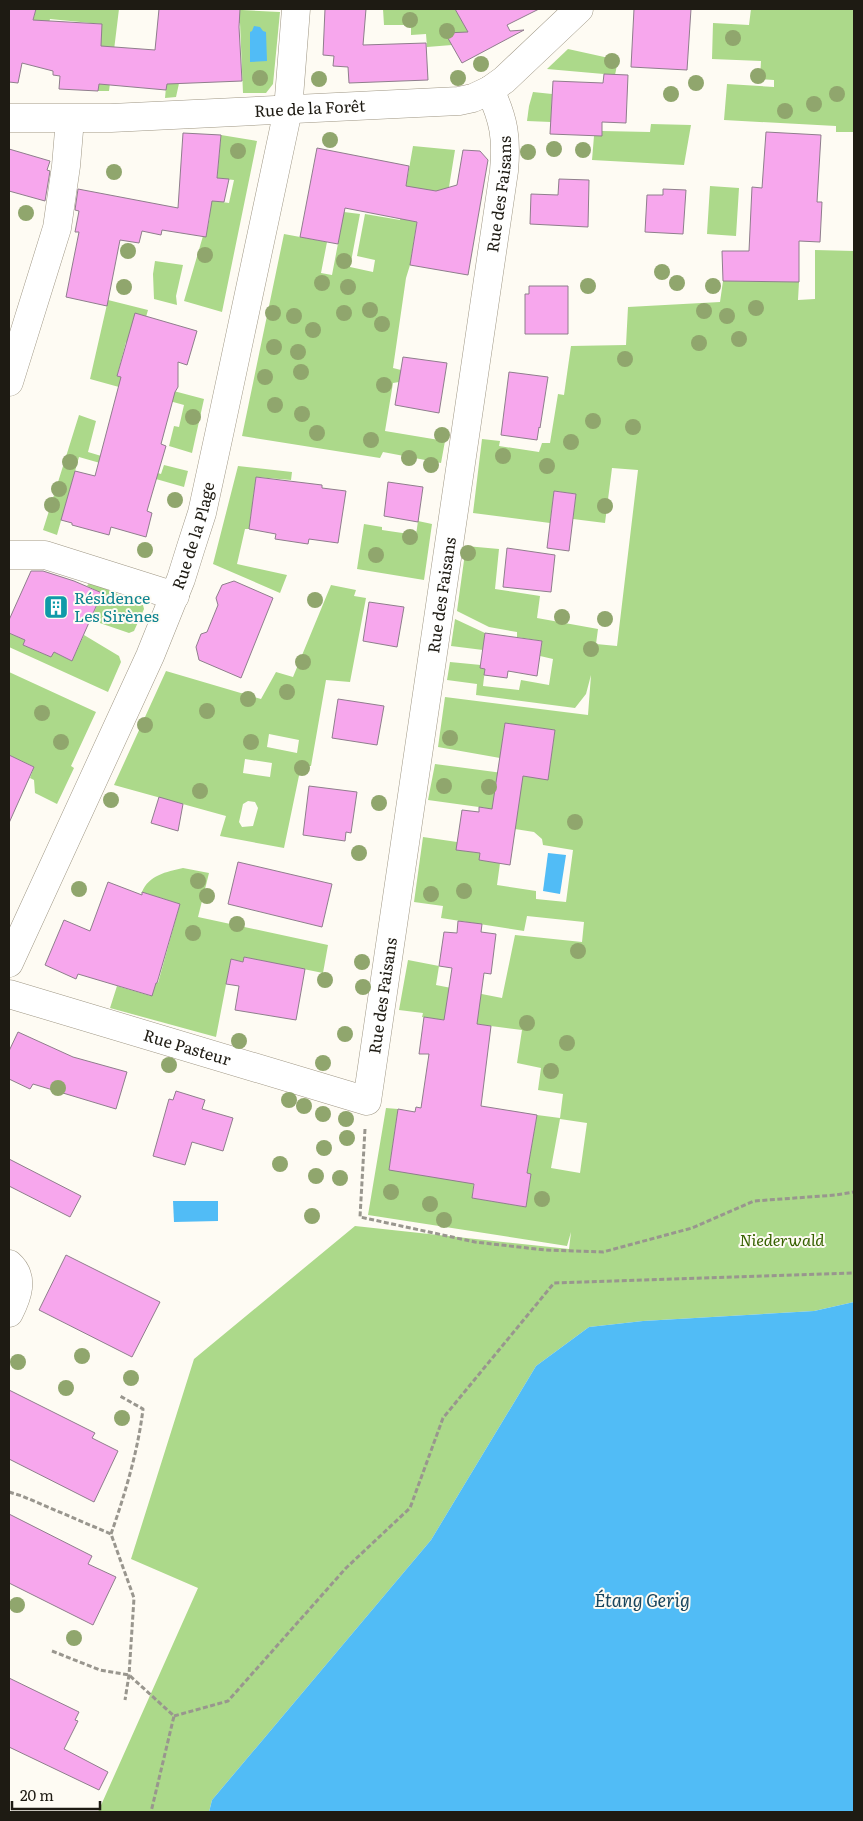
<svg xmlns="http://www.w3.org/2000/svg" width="863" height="1821" font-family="Literata,serif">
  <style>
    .green { fill: #acd98a; fill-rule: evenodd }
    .water { fill: #51bcf6 }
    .building { fill: #f7a7ed; stroke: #8f7e8c }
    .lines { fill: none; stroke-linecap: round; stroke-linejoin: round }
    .minor-casing { stroke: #9f9785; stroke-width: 29 }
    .path { stroke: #99968e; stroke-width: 3; stroke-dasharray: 5 2.5; stroke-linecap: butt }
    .minor { stroke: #fff; stroke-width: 28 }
    .tree { fill: #90a66d }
    .labels { text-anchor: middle; stroke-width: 4; stroke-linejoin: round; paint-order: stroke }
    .street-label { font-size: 16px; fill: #1e1b13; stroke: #fefbf3 }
    .culture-label { font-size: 16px; fill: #0d838f; stroke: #fefbf3; text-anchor: start }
    .park-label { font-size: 16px; font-style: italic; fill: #366100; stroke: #fefbf3 }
    .water-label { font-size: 18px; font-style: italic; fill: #18455d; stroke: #fefbf3 }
  </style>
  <rect width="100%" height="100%" fill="#fefbf3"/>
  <g class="green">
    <polygon points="36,9 119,9 109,91 98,91 101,24 50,19 39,59 24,57"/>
    <polygon points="160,9 223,9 280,12 273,84 266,93 243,93 240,23 193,20 176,97 165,98 170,42 156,40"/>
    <polygon points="383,9 455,9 470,35 452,45 427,47 426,34 411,35 411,25 384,25"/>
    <polygon points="751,9 854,9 854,132 836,132 836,126 724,120 727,84 774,87 774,80 760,79 761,61 712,59 713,23 749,25"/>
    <polygon points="568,49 618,60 615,75 547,69"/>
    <polygon points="533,92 552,94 551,122 527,121 529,106"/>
    <polygon points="651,124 691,125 684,165 592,160 594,136 601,136 602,131 650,132"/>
    <polygon points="221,135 257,141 222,312 184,301 203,236 206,236 210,216 202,199 229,203 234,180 217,178"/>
    <polygon points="413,146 455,150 449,187 443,192 422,189 410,265 406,278 393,368 401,370 399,382 393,383 385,431 445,441 441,463 383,452 380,458 242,436 284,234 327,242 321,273 332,275 344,212 360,214 350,267 373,272 375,260 357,256 365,214 400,220"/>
    <polygon points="710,186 739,188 736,236 707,234"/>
    <path d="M815,250L854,251V1302L814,1311L643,1321L589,1327L536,1366L431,1540L212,1800L209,1812H98L198,1588L131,1559L194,1359L355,1226L569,1249L571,1232L567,1246L368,1215L386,1108L398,1109L389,1170L475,1172L472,1198L526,1207L531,1174L527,1173L537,1115L560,1118L563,1094L538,1090L541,1068L517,1063L522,1030L422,1017L423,1013L399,1010L408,960L439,966L436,985L502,998L515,935L582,942L584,922L527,916L524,931L441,918L443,906L414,902L423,837L457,842V850L480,853L479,860L500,863L497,885L536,891V899L566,902L573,850L543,845L542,839L534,832L515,829L517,817L486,808L428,800L435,764L548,779L555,730L505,723L500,758L438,747L445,697L588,715L591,675L586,694L575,708L476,695L477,684L447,680L450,662L481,665L485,669L483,686L519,690L521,680L549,685L553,659L540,656L542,641L517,637V632L489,627L457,611L466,546L499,549L495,589L540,596L537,618L598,629L596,644L617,646L638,470L612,468L605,523L573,519L576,494L554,491L550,523L473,513L482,439L500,441L499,446L539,452L542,443H550L558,394L564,395L571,346L626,345L628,307L720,302L723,281L799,282L798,300L815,299ZM560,1119L587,1123L580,1173L551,1168Z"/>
    <polygon points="155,261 183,265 176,296 177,305 154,299 153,274"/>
    <polygon points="108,300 148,310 138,345 126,342 117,376 204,399 192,453 169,446 174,426 179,427 184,405 90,379"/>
    <polygon points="79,415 96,421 88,452 161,474 164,465 188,471 184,487 79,457 57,535 43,530"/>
    <polygon points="238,466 292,472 291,480 256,477 249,529 245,529 237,564 287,575 280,593 213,564"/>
    <polygon points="418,521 432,524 424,580 357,569 364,524 382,527 382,530 416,535"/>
    <polygon points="90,582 143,605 144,609 134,631 129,633 91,620 102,593 87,586"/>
    <path d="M331,585L356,590L354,596L366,598L350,682L326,680L311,766H301L284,848L220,836L226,816L114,785L166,671L261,699L276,672L293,677ZM269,734L299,740L297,753L267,747ZM245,759L272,763L270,777L243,773ZM248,801L255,802L258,808L253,826L242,827L239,822L243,804Z"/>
    <polygon points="455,619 485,633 483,650 451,646"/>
    <polygon points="9,633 25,640 23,645 51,657 54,652 72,661 84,635 119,656 121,662 108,692 9,647"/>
    <polygon points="9,672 96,712 71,766 74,768 57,804 35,793 34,780 30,778 34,767 9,755"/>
    <path d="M183,868L209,873L198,917L328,945L323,973L244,957L243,962L231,959L216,1037L110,1008L117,986L151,996L156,983H158L180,904L142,892C149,875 166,872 183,868Z"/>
  </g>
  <g class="water">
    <polygon points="254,26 260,27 263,31 266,32 267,61 250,62 250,32 252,31"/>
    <polygon points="548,853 566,855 560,894 543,891"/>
    <polygon points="173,1201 218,1201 218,1221 174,1222"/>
    <polygon points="854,1302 854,1812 209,1812 212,1800 431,1540 536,1366 589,1327 643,1321 814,1311"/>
  </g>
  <g class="building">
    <polygon points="9,9 36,9 33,20 102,24 101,46 155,50 159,9 240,9 239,27 242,81 167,84 166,90 99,84 98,91 59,89 60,76 53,75 53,71 22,63 18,83 9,82"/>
    <polygon points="325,9 366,9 363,45 426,43 428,80 349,83 348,67 333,66 334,56 323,55"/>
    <polygon points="455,9 539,9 507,25 510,31 524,30 462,63 445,33 468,32"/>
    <polygon points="634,9 691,9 687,70 631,67"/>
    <polygon points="604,74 628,75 626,123 602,122 602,136 550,134 553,81 603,83"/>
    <polygon points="766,132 821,135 817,202 822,202 820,242 799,241 799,282 723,281 722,251 749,251 752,187 762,188"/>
    <polygon points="183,133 221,135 217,178 229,179 224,202 212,201 206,237 162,230 161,235 142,231 139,243 120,240 107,306 66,297 79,232 75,232 79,211 75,210 78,189 178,208"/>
    <polygon points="317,148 409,166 406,186 436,191 457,185 463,150 480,151 488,160 468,275 410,265 417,222 345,208 338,244 300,237"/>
    <polygon points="9,149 50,161 47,170 50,171 45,201 9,191"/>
    <polygon points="559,179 589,180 588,227 530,224 531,194 558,195"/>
    <polygon points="663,189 686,190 683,234 645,232 647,195 663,195"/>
    <polygon points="529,286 568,286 568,334 525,334 525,294 529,294"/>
    <polygon points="135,313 197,331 187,365 178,362 178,387 175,392 161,444 166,446 147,511 152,513 146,537 111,527 109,535 72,525 72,523 61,520 75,471 95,476 121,377 117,376"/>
    <polygon points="403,357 447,363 439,413 395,405"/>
    <polygon points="509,372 548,377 540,428 539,427 537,440 501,435"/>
    <polygon points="256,477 322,485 322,488 346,491 338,543 309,539 308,544 275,539 276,534 249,529"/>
    <polygon points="388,482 423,487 418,522 384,516"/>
    <polygon points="554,491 576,494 569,551 547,548"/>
    <polygon points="507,548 555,555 551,592 503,587"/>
    <polygon points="31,571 43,571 74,581 102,593 72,661 54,652 51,657 23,645 25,640 9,633 9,620"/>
    <polygon points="234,581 273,598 241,678 199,660 196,647 201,634 207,632 218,605 216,598 222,585"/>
    <polygon points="369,602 404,607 397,647 363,641"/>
    <polygon points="485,633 542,641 537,676 508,671 507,678 484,675 485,669 480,668"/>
    <polygon points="338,699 384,706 377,745 332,738"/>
    <polygon points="505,723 555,730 548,780 523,776 510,865 479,860 480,853 456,850 462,810 479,812 479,807 492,809"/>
    <polygon points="9,755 34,767 9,823"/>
    <polygon points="309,786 357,792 351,833 346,832 345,841 303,835"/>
    <polygon points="159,797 183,804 178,831 151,823"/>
    <polygon points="238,862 332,884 322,927 228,904"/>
    <polygon points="108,882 142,895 142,892 180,904 157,983 156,983 152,996 78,974 76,979 45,965 64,920 90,931"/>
    <polygon points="458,921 482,924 481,932 496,934 491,974 484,973 477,1024 491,1026 481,1106 537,1115 527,1173 531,1174 526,1207 472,1198 474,1184 389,1170 398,1109 415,1112 416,1107 421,1108 429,1054 419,1054 424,1017 444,1020 452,968 439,966 444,932 457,933"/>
    <polygon points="244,957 305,969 296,1020 235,1010 239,986 226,984 231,959 243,962"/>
    <polygon points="18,1032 73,1057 127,1072 116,1109 33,1084 30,1089 9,1079 9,1051"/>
    <polygon points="176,1091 205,1100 202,1109 233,1118 223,1151 192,1142 185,1165 153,1156 169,1099 173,1100"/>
    <polygon points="9,1159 81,1196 70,1217 9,1186"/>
    <polygon points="66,1255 160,1302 132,1357 39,1310"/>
    <polygon points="9,1390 95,1433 92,1438 118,1451 94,1502 9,1459"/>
    <polygon points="9,1514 92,1556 88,1564 116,1577 93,1625 9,1583"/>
    <polygon points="9,1678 79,1712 75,1720 78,1721 64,1749 108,1772 99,1790 9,1747"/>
  </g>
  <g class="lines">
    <defs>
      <g id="minor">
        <path id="s1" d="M9,118H111L459,101L473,98L490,90L504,80L579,9"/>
        <polyline points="9,382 57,228 66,166 70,119"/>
        <polyline points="9,555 45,555 175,596"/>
        <path id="s2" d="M9,963L150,656L181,579L191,547L202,513L220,430L288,110L296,9"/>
        <path id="s3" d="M9,994L367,1101L504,171C507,138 504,120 490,90"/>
        <path d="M9,1264C25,1278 17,1297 9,1313"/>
      </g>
    </defs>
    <use href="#minor" class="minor-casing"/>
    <g class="path">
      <polyline points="365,1129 360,1217 475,1242 545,1250 603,1252 692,1228 754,1201 836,1195 854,1192"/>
      <polyline points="9,1492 22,1496 111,1534 134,1598 129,1675 125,1700"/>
      <path d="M111,1534C125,1494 138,1451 143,1409L120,1396"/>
      <polyline points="52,1651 100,1670 129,1675 174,1716 151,1812"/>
      <polyline points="174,1716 228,1701 346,1568 410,1508 443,1418 554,1283 854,1273"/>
    </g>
    <use href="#minor" class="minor"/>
  </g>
  <g class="tree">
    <circle cx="410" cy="20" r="8"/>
    <circle cx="447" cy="31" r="8"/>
    <circle cx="733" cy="38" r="8"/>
    <circle cx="612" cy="61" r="8"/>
    <circle cx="481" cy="64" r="8"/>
    <circle cx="758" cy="76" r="8"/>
    <circle cx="260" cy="78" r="8"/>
    <circle cx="458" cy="78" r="8"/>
    <circle cx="319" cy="79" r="8"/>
    <circle cx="696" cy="83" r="8"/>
    <circle cx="671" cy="94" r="8"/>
    <circle cx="837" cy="94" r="8"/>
    <circle cx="814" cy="104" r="8"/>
    <circle cx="785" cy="111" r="8"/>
    <circle cx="330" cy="140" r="8"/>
    <circle cx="554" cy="149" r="8"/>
    <circle cx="583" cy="150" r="8"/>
    <circle cx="238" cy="151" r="8"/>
    <circle cx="528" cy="152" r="8"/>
    <circle cx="114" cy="172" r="8"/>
    <circle cx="26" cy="213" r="8"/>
    <circle cx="128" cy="251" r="8"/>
    <circle cx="205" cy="255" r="8"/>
    <circle cx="344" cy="261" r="8"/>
    <circle cx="662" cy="272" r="8"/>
    <circle cx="322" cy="283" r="8"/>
    <circle cx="677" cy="283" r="8"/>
    <circle cx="588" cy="286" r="8"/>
    <circle cx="713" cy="286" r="8"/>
    <circle cx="124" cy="287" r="8"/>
    <circle cx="348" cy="287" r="8"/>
    <circle cx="756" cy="308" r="8"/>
    <circle cx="370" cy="310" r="8"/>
    <circle cx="704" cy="311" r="8"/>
    <circle cx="273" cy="313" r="8"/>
    <circle cx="344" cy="313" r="8"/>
    <circle cx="294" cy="316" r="8"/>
    <circle cx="727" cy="316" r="8"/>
    <circle cx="382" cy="324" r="8"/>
    <circle cx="313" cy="330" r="8"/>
    <circle cx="739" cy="339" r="8"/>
    <circle cx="699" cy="343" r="8"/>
    <circle cx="274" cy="347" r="8"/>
    <circle cx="298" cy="352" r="8"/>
    <circle cx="625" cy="359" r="8"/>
    <circle cx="301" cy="372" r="8"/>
    <circle cx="265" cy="377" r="8"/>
    <circle cx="384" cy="385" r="8"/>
    <circle cx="275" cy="405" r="8"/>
    <circle cx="302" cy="414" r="8"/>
    <circle cx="193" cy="417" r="8"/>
    <circle cx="593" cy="421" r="8"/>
    <circle cx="633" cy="427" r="8"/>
    <circle cx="317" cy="433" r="8"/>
    <circle cx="442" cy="435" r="8"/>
    <circle cx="371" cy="440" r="8"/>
    <circle cx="571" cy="442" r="8"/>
    <circle cx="503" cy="456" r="8"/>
    <circle cx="409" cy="458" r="8"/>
    <circle cx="70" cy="462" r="8"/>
    <circle cx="431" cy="465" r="8"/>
    <circle cx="547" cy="466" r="8"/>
    <circle cx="59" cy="489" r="8"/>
    <circle cx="175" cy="500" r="8"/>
    <circle cx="52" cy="505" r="8"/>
    <circle cx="605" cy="506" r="8"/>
    <circle cx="410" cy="537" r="8"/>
    <circle cx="145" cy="550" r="8"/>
    <circle cx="468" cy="553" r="8"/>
    <circle cx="376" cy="555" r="8"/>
    <circle cx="315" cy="600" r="8"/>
    <circle cx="562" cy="617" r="8"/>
    <circle cx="605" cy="619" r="8"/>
    <circle cx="591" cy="649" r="8"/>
    <circle cx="303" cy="662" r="8"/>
    <circle cx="287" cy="692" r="8"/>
    <circle cx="248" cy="699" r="8"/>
    <circle cx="207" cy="711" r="8"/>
    <circle cx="42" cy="713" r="8"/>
    <circle cx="145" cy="725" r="8"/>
    <circle cx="450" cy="738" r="8"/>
    <circle cx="61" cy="742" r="8"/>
    <circle cx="251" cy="742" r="8"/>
    <circle cx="302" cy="768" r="8"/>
    <circle cx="444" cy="786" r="8"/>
    <circle cx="489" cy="787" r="8"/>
    <circle cx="200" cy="791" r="8"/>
    <circle cx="111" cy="800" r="8"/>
    <circle cx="379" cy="803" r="8"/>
    <circle cx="575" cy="822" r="8"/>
    <circle cx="359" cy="853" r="8"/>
    <circle cx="198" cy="881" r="8"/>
    <circle cx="79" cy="889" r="8"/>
    <circle cx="464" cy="891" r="8"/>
    <circle cx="431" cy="894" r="8"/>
    <circle cx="207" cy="896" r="8"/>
    <circle cx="237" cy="924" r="8"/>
    <circle cx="193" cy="933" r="8"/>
    <circle cx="578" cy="951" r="8"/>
    <circle cx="362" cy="962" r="8"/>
    <circle cx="325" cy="980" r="8"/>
    <circle cx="363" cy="987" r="8"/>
    <circle cx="527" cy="1023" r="8"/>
    <circle cx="345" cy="1034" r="8"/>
    <circle cx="239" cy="1041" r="8"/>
    <circle cx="567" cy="1043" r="8"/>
    <circle cx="323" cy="1063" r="8"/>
    <circle cx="169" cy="1065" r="8"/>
    <circle cx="551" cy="1071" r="8"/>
    <circle cx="58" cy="1088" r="8"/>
    <circle cx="289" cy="1100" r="8"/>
    <circle cx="304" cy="1106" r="8"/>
    <circle cx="323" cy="1114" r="8"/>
    <circle cx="346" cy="1119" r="8"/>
    <circle cx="347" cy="1138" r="8"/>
    <circle cx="324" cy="1148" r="8"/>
    <circle cx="280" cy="1164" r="8"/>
    <circle cx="316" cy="1176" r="8"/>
    <circle cx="340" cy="1178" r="8"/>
    <circle cx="391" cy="1192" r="8"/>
    <circle cx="542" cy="1199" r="8"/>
    <circle cx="430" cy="1204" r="8"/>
    <circle cx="312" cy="1216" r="8"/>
    <circle cx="444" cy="1220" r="8"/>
    <circle cx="82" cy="1356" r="8"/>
    <circle cx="18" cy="1362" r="8"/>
    <circle cx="131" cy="1378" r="8"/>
    <circle cx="66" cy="1388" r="8"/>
    <circle cx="122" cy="1418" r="8"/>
    <circle cx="17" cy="1605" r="8"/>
    <circle cx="74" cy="1638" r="8"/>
  </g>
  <defs>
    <symbol id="building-square" viewBox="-11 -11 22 22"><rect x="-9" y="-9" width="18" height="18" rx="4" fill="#0f9aa8" stroke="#fefbf3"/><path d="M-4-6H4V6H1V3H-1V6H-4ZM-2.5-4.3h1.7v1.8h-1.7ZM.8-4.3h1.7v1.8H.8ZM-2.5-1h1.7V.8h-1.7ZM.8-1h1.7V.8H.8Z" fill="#fff"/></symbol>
  </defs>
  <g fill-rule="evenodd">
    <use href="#building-square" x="42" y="593" width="28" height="28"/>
  </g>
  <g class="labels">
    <g class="street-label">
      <text dy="6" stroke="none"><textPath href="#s1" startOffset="301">Rue de la Forêt</textPath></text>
      <text dy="6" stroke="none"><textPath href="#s3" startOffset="1290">Rue des Faisans</textPath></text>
      <text dy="6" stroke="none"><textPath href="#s2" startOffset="466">Rue de la Plage</textPath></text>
      <text dy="6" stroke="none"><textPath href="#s3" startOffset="885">Rue des Faisans</textPath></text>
      <text dy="6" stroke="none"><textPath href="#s3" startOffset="480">Rue des Faisans</textPath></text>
      <text dy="6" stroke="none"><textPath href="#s3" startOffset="186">Rue Pasteur</textPath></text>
    </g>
    <g class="culture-label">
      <text x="74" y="604">Résidence<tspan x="74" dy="18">Les Sirènes</tspan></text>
    </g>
    <g class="park-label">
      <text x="782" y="1246">Niederwald</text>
    </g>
    <g class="water-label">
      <text x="642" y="1607">Étang Gerig</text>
    </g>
  </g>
  <rect width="863" height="1821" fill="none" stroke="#1e1b13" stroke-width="20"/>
  <path d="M12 1801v8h88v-8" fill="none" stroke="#1e1b13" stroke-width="2.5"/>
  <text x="20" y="1801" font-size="15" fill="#1e1b13" stroke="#fefbf3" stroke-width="4" paint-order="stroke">20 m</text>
</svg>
